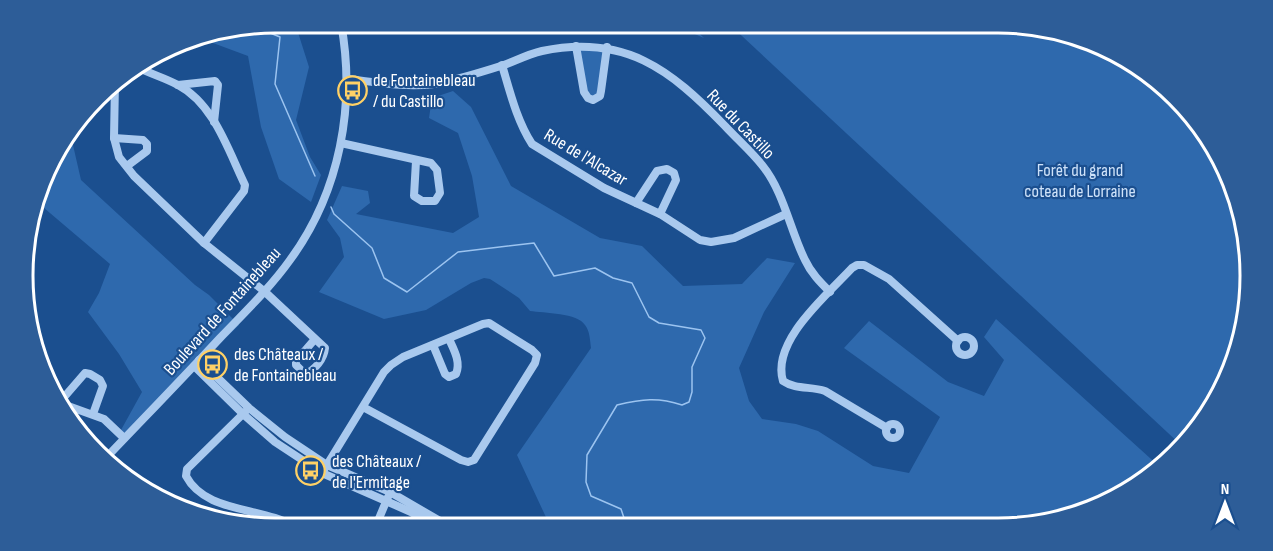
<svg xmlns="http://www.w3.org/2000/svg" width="1273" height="551" font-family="'Sofia Sans Condensed',sans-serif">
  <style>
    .green { fill: #2e69ad }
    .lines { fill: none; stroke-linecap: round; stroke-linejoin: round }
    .stream { stroke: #9cc4f0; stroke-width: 1.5 }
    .minor { stroke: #a9c9ee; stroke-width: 8 }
    .labels { text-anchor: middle; stroke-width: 4.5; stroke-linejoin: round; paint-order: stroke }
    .poi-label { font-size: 18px; fill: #fff; stroke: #1b4f8f; text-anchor: start }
    .street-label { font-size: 18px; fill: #fff; stroke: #1b4f8f }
    .park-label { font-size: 18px; fill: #cfe3fa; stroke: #1b4f8f }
    .rim { fill: none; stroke: #fff; stroke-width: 3 }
  </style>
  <rect width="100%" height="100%" fill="#1b4f8f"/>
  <g class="green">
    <polygon points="275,23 295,23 309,67 296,120 310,157 321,175 311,202 279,179 261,127 248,56 213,43 185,41 194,36"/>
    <polygon points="669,23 688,23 704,38"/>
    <polygon points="728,23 998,23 1079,36 1165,86 1225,164 1250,259 1237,357 1208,416 1182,446"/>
    <polygon points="576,46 607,47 600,96 588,98"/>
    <path d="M453,91L471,107L511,186L600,238L642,246L683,286L742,284L767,258L795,263L764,312L739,368L749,401L762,419L796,424L818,431L873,466L909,473L940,417L844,348L869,321L948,382L984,396L1004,360L984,337L996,319L1161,468L1109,503L1031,526L551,528L517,455L591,348C590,341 590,331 585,325C578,313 544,313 530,311L519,298L490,279L484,278L471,283L426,310L384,319L319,292L344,257L340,238L327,220L342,186L368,191L370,203L356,214L453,233L479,217L472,176L458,133L429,118L432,98Z"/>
    <polygon points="70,132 81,180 195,285 209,295 239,325 124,438 121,430 142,392 119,354 88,312 99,293 110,264 37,202 57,149"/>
  </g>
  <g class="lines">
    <g class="stream">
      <polyline points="253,26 280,37 275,84 315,176"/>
      <path d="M331,207L334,214L372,248L384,278L407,292L458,252L534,243L554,276L595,268L613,278L632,283L649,317L659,323L701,330L705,338L692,367V392L689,402L682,405C658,397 642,399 617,405L587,455L586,482L591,496L621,509L627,527"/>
    </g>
    <g class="minor">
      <polyline points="576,46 584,92 588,98 593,100 600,96 601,91 607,47"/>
      <path d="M502,65C510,92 517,121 532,144L604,188L660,214L700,240L711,242L734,238L786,214"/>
      <path d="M139,68C151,74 165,78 178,85C214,104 228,150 245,185L244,191L204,243"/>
      <path d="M348,79C375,82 406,88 434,84C457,80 482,72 504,65C517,60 529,54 542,51C625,34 670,69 725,126C737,139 751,151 762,165C784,192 790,230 805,260C811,273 820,282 830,292"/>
      <path d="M115,82L114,138L119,157L134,176L204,243L264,291L325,348C324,359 315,370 305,374L296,365V361L315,339"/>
      <polyline points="178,85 215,81 218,85 214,122"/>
      <polyline points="114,138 143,140 147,144 147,151 127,166"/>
      <polyline points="341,143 431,163 437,170 440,193 435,201 422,201 414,196 416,161"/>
      <polyline points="636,203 657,171 667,169 674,173 676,180 660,214"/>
      <path d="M25,305C32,312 36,316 30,325"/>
      <circle cx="965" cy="346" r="9"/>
      <path d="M433,345L445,374L449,377L456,374C461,362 454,350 449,339"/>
      <polyline points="199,360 249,408 285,437 327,465 390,492 452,528"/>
      <polyline points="194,366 243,414 275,442 322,473 411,512 438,528"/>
      <polyline points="57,402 104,419 124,438"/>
      <polyline points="59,403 85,373 90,374 100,380 103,386 93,414"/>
      <path d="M245,412L187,469L186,476C206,514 263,506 297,528"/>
      <circle cx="893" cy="431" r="7"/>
      <path d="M887,428L825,391C811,386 796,390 783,381C771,341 827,295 852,268L857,265H864L889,279L958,341"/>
      <path d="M104,460C143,419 182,379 220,338C244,313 270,288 290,260C340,192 356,105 341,23"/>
      <polyline points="322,473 384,372 391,365 403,357 483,324 489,323 532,350 537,355 535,363 474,460 468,462 461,460 363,407"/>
      <polyline points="375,528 388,497"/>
    </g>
  </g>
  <defs>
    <symbol id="bus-ring" viewBox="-11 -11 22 22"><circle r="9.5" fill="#1b4f8f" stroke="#ffd166" stroke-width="1.5"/><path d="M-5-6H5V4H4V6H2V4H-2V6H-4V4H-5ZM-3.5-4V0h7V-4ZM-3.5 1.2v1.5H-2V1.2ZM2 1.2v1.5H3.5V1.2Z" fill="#ffd166"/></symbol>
  </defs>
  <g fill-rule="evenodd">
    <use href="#bus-ring" x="336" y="74" width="33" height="33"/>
    <use href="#bus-ring" x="196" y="348" width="33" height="33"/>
    <use href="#bus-ring" x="294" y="454" width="33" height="33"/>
  </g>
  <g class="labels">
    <g class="poi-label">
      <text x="373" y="86">de Fontainebleau<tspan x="373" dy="21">/ du Castillo</tspan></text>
      <text x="234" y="360">des Châteaux /<tspan x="234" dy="21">de Fontainebleau</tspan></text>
      <text x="332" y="467">des Châteaux /<tspan x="332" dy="21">de l'Ermitage</tspan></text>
    </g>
    <g class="street-label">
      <text transform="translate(741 124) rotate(46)" y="6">Rue du Castillo</text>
      <text transform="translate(586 157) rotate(31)" y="6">Rue de l'Alcazar</text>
      <text transform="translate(222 311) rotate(-48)" y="6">Boulevard de Fontainebleau</text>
    </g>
    <g class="park-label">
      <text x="1080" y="176">Forêt du grand<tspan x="1080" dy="21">coteau de Lorraine</tspan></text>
    </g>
  </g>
  <path d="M0 0H1273V551H0ZM275 33H998A242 242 0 0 1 1240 275V276A242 242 0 0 1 998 518H275A242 242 0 0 1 33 276V275A242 242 0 0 1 275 33Z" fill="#2d5d98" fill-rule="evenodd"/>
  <path class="rim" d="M275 33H998A242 242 0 0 1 1240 275V276A242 242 0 0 1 998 518H275A242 242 0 0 1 33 276V275A242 242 0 0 1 275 33Z"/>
  <g transform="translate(1225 503)" stroke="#1b4f8f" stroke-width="4.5" paint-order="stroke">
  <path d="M0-4.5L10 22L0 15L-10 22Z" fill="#ffffff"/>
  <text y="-9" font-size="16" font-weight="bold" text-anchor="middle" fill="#ffffff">N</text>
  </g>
</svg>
